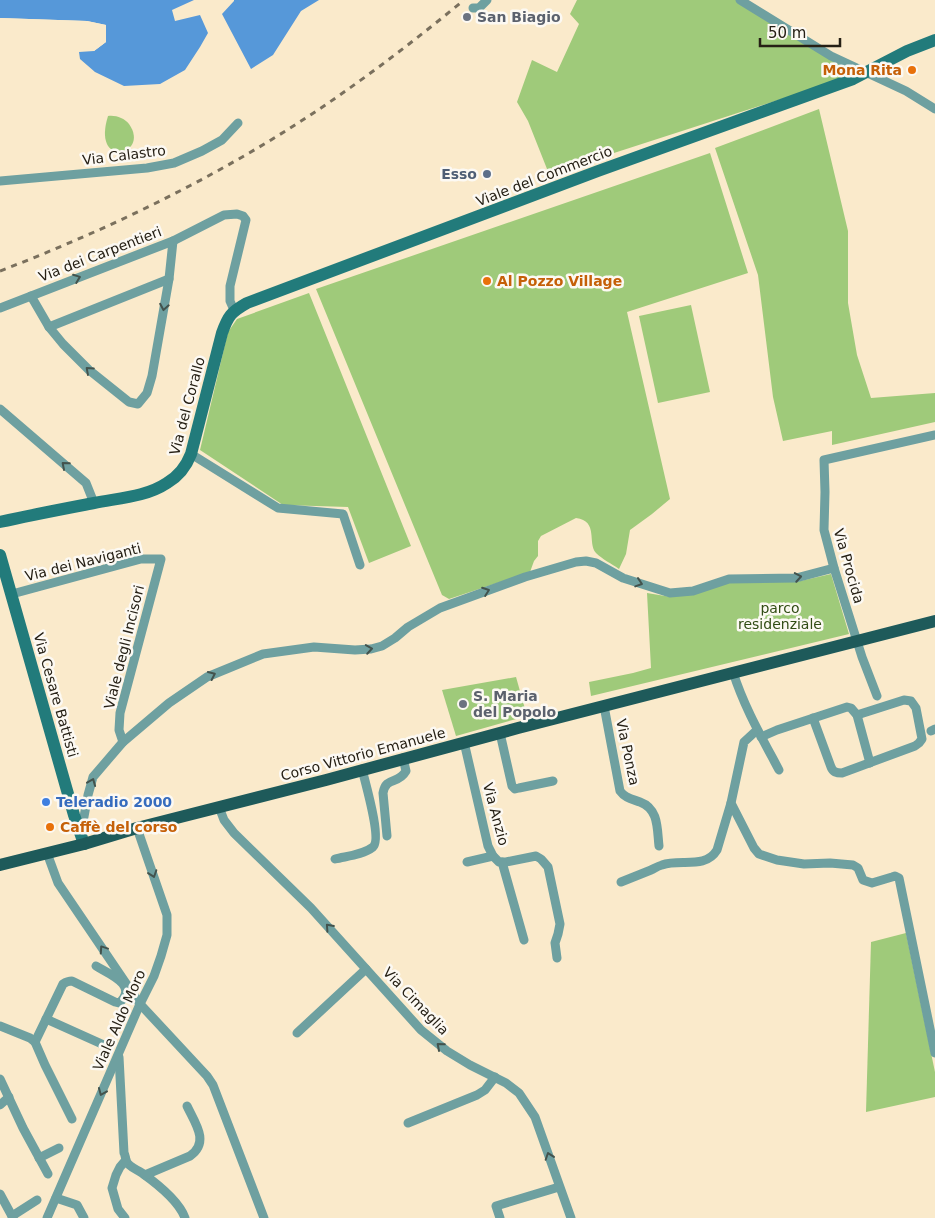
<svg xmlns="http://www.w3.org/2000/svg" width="935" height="1218" font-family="'DejaVu Sans',sans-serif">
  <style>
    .green { fill: #9fca7a }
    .water { fill: #5698d9 }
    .pier { fill: #faeacb }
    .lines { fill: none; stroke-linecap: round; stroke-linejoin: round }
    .street { stroke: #6ea0a0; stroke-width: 9 }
    .secondary { stroke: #227b7b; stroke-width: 12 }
    .primary { stroke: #1e5a5a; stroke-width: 12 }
    .rail { stroke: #7a705d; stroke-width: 3; stroke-dasharray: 6 6; stroke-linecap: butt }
    .oneway { stroke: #43534d }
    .worship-dot { fill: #6b7280; stroke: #fcf9f3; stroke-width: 2 }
    .food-dot { fill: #e8710a; stroke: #fcf9f3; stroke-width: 2 }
    .service-dot { fill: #5c6f8a; stroke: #fcf9f3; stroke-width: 2 }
    .shop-dot { fill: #3f7fe0; stroke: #fcf9f3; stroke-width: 2 }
    .labels { text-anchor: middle; stroke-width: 5; stroke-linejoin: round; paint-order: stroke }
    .worship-label { font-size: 14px; font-weight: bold; fill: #5b616d; stroke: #fcf9f3; text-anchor: start }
    .food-label { font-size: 14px; font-weight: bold; fill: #c56008; stroke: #fcf9f3; text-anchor: start }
    .street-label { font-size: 14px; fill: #262015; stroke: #fcf9f3 }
    .service-label { font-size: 14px; font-weight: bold; fill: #4e5e75; stroke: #fcf9f3; text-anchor: end }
    .park-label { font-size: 14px; fill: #314c14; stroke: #fcf9f3 }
    .shop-label { font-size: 14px; font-weight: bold; fill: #366cbe; stroke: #fcf9f3; text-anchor: start }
  </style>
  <rect width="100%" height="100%" fill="#faeacb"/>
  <g class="green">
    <polygon points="577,0 740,0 865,72 549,174 528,121 517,102 532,60 557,72 579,24 570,14"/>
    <polygon points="819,109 848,231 848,303 857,355 871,398 935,393 935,422 832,445 832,431 783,441 773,397 758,275 715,148"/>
    <path d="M108,116C116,115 124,118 129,124C151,155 91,170 108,116Z"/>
    <path d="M710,153L748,273L627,312L670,499L652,514L630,530L626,554L619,569C612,564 602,559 596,553C587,543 599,521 576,518L541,536L538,541V556L534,561L530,572L449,599L442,595L316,289Z"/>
    <polygon points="309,293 411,546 369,563 348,507 283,505 200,450 228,332 237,319"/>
    <polygon points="691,305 710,392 658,403 639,316"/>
    <polygon points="831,574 849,634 591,696 589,682 633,673 651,668 647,593 671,597 727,582 796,582"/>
    <polygon points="516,677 527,716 456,736 442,690"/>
    <polygon points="906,933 935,1072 935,1097 866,1112 871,942"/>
  </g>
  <g class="water">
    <polygon points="0,0 194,0 172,10 175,21 200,15 208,33 200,47 185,70 160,84 124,86 95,72 80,59 79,52 94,51 106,42 106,25 87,21 0,18"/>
    <polygon points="234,0 319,0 301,11 273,55 251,69 222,14 234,1"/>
  </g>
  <polygon class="pier" points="0,18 87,21 106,25 106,42 94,51 76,51 78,49 93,48 104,40 104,27 87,23 0,20"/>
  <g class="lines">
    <g class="street">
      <polyline points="740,0 831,56 906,91 935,109"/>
      <polyline points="473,8 479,8 487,0"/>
      <polyline points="0,181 147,168 174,163 202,151 222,140 238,123"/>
      <polyline points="31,296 49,327 63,344 89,370 129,402 138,404 147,393 152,376 169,279 173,241"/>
      <polyline points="0,308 173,241 224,215 237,214 243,216 246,220 230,286 230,301 234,310"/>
      <polyline points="49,327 169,279"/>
      <polyline points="0,409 86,483 94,503"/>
      <polyline points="191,454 278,508 343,514 360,565"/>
      <polyline points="12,594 141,559 161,559 120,713 119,730 123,742"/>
      <path d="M733,672C744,707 762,738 779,770"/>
      <polyline points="877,696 862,657 834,568 824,530 825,492 824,460 935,435"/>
      <path d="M604,706L620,791C625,798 632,799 640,802C659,809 657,829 659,846"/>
      <path d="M813,718L831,767C833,772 836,773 842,773L915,746L919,743L922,739L916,708L911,701L904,700L857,715"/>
      <polyline points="757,730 744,742 731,803 754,848 759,854 777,860 804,864 830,863 853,865 858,868 863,880 872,883 892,877 895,876 899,878 935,1053"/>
      <polyline points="931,731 935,729"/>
      <polyline points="500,733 512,786 515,789 519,788 553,781"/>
      <polyline points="761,737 777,730 847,707 851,708 857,715 870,763"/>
      <polyline points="464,742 488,846 493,856 499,862 506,862 536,856 541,859 548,867 560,924 558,934 555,943 557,958"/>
      <polyline points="219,807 224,820 234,833 311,908 421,1030 447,1051 470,1065 506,1083 519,1093 535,1117 571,1218"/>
      <polyline points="79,829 83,822 88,795 93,777 123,742 169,703 207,677 263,654 314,647 355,650 371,649 382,646 395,638 408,627 440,608 525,577 576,562 586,561 596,563 623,578 670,593 693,591 729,579 796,578 834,568"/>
      <path d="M387,836L383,793C386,776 398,785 406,771L403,758"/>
      <polyline points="47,853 58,883 140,1004 207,1076 213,1085 264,1218"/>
      <path d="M335,859C347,856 363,855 373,847C382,839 365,782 362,769"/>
      <polyline points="467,862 493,856"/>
      <polyline points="502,862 524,940"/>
      <path d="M621,882C631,878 641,874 651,870C655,868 658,866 662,865C680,858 705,870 717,850L731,803"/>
      <polyline points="46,1019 104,1045"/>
      <polyline points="0,1026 30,1038 35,1042 45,1065 72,1119"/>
      <polyline points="297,1033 366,969"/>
      <path d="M35,1042L63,984C66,982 68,981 72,981L115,1002L119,1003C139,985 109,974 96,966"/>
      <path d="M119,1057L124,1153C125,1154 126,1160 126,1161C129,1167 136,1169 142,1173C156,1183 179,1201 185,1218"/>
      <polyline points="0,1079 23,1128 48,1174"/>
      <polyline points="0,1105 9,1097"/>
      <polyline points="408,1123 477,1095 485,1090 495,1077"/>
      <polyline points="39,1158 59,1148"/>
      <path d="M145,1175L190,1156C210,1142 195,1123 187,1106"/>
      <polyline points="0,1194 13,1218"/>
      <polyline points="56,1198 77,1205 84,1218"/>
      <polyline points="12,1216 37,1200"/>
      <polyline points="47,1218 140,1004 154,976 161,956 167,935 167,915 137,828"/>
      <polyline points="125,1218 118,1209 112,1188 116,1175 120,1167 126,1160"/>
      <polyline points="500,1218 496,1206 559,1187"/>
    </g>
    <g class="secondary">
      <path d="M0,522C31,515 63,509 94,503C119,498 146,497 167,483C179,476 186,467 191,454L222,333C228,316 231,312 247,303L598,171L853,79L907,51L935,40"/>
      <polyline points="0,555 74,815 84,844"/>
    </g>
    <polyline class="primary" points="0,865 84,844 137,828 326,780 518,728 935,621"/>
    <path class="rail" d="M0,271C112,228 221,175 321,108C371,74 418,38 464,0"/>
  </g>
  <defs><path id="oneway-chevron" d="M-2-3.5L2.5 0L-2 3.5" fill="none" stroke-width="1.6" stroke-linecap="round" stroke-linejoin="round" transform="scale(1.25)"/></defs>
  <g class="oneway">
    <use href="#oneway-chevron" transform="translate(77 278) rotate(-21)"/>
    <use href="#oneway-chevron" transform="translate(164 307) rotate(100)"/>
    <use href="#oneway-chevron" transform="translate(89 370) rotate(-138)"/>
    <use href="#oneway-chevron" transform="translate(65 465) rotate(-139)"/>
    <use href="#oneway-chevron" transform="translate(798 577) rotate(-10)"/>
    <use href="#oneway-chevron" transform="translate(639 583) rotate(18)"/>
    <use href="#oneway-chevron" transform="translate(486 591) rotate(-20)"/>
    <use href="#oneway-chevron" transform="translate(369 649) rotate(-9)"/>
    <use href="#oneway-chevron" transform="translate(212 675) rotate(-25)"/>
    <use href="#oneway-chevron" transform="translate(92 782) rotate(-68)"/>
    <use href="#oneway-chevron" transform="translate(153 874) rotate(71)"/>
    <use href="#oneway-chevron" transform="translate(329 927) rotate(-132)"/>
    <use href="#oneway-chevron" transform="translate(103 949) rotate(-124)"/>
    <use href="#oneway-chevron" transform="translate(440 1046) rotate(-139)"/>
    <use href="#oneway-chevron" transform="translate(102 1092) rotate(113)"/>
    <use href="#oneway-chevron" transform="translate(549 1156) rotate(-109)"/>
  </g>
  <g class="worship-dot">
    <circle cx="467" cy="17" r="5"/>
    <circle cx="463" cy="704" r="5"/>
  </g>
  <g class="food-dot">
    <circle cx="912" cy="70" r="5"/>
    <circle cx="487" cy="281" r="5"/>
    <circle cx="50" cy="827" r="5"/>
  </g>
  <circle class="service-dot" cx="487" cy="174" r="5"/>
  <circle class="shop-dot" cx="46" cy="802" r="5"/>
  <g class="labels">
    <g class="worship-label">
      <text x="477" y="22">San Biagio</text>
      <text x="473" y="701">S. Maria<tspan x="473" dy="16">del Popolo</tspan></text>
    </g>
    <g class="food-label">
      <text x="902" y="75" text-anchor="end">Mona Rita</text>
      <text x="497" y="286">Al Pozzo Village</text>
      <text x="60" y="832">Caffè del corso</text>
    </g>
    <g class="street-label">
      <text transform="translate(124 155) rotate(-7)" y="5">Via Calastro</text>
      <text transform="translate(544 176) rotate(-21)" y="5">Viale del Commercio</text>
      <text transform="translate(100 254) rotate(-21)" y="5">Via dei Carpentieri</text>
      <text transform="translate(187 406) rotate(-75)" y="5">Via del Corallo</text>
      <text transform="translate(83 562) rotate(-14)" y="5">Via dei Naviganti</text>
      <text transform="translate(849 566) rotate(74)" y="5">Via Procida</text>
      <text transform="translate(124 647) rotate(-76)" y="5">Viale degli Incisori</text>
      <text transform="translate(56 695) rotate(74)" y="5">Via Cesare Battisti</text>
      <text transform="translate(628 752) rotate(78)" y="5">Via Ponza</text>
      <text transform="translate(363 754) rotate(-15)" y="5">Corso Vittorio Emanuele</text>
      <text transform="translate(496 814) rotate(75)" y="5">Via Anzio</text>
      <text transform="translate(416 1001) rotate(46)" y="5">Via Cimaglia</text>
      <text transform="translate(119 1020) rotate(-66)" y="5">Viale Aldo Moro</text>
    </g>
    <g class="service-label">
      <text x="477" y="179">Esso</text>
    </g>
    <g class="park-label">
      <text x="780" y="613">parco<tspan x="780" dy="16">residenziale</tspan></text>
    </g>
    <g class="shop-label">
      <text x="56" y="807">Teleradio 2000</text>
    </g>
  </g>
  <path d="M760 38v8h80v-8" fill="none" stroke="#262015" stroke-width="2.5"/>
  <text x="768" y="38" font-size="15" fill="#262015" stroke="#fcf9f3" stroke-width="4" paint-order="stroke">50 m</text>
</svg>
